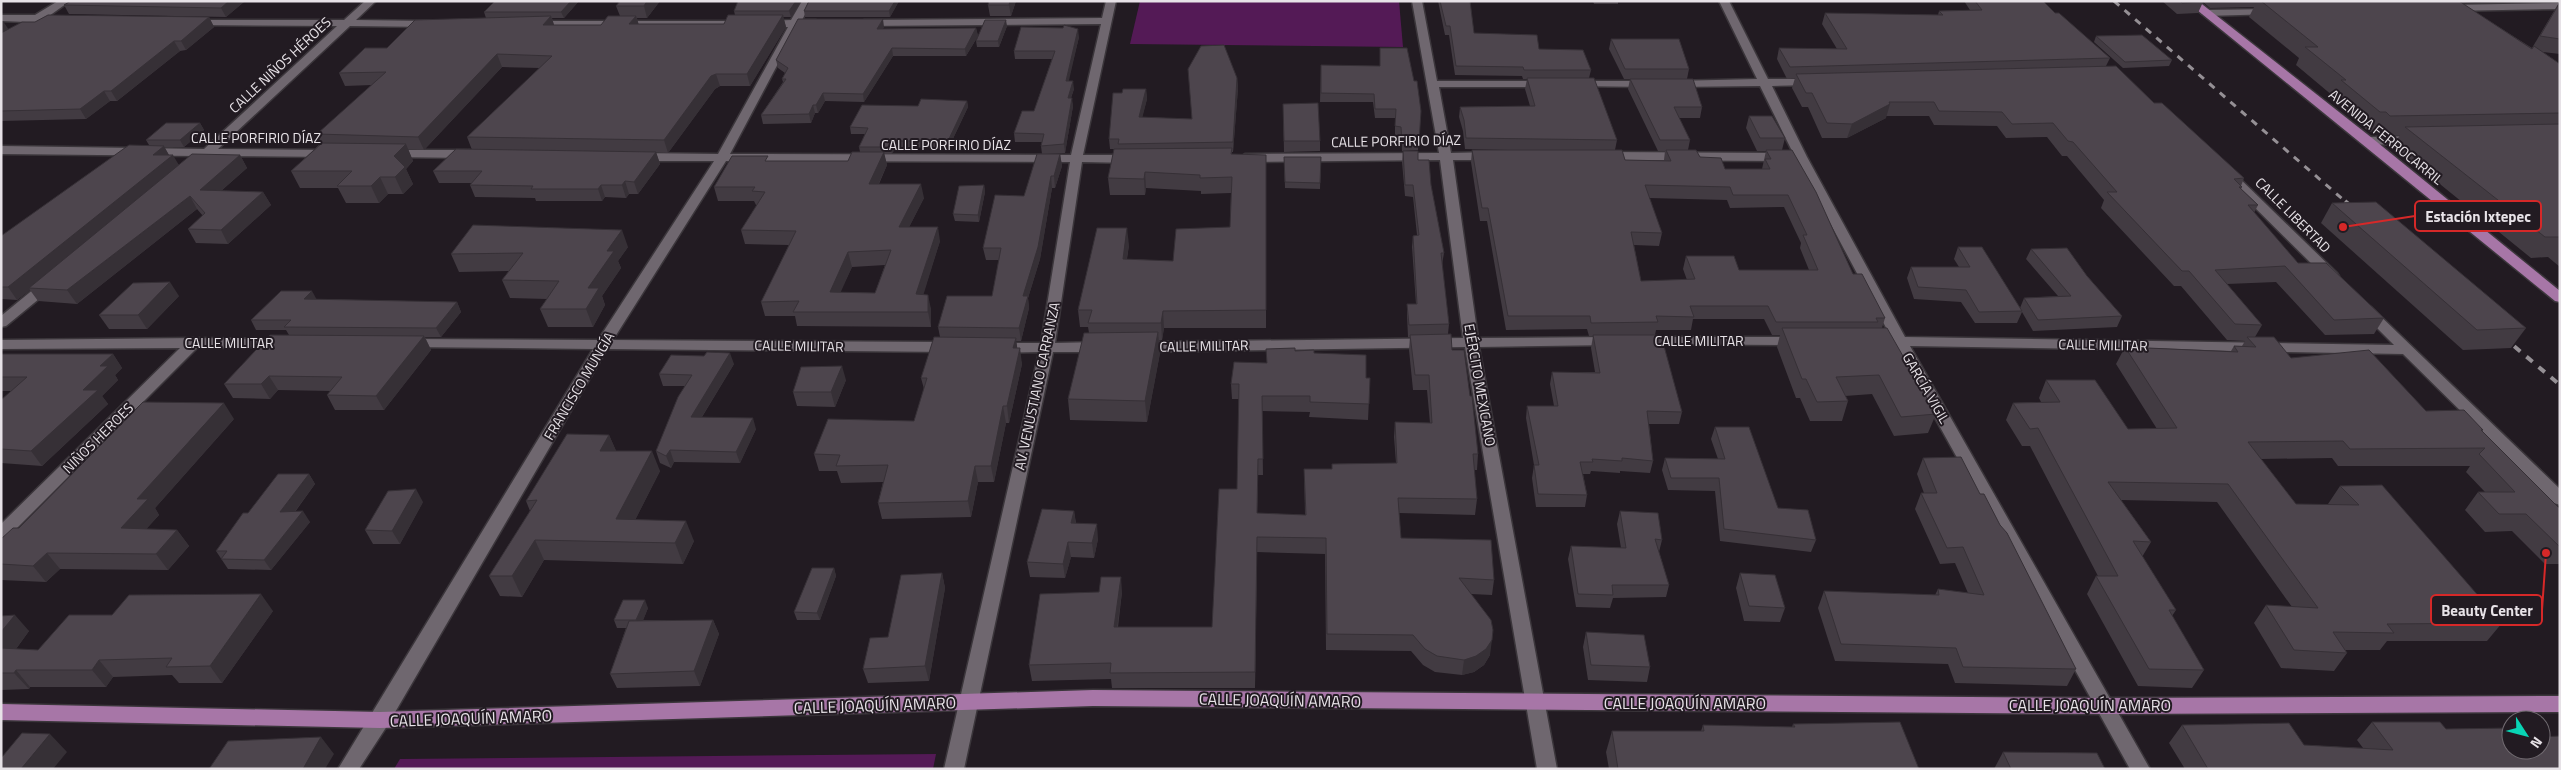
<svg xmlns="http://www.w3.org/2000/svg" width="2561" height="770" font-family="'Titillium Web',sans-serif">
  <style>
    .green { fill: #541a56 }
    .lines { fill: none; stroke-linecap: round; stroke-linejoin: round }
    .minor-casing { stroke: #3b363b; stroke-width: 3 }
    .major-casing { stroke: #3b363b; stroke-width: 3 }
    .minor { fill: #6f676f; fill-rule: evenodd }
    .major { fill: #a776a7; fill-rule: evenodd }
    .rail-far1 { stroke: #959095; stroke-width: 3; stroke-dasharray: 7 7; stroke-linecap: butt }
    .rail { stroke: #959095; stroke-width: 4; stroke-dasharray: 8 8; stroke-linecap: butt }
    .wall { fill: #423b42; fill-rule: evenodd }
    .shaded-wall { fill: #363036 }
    .building { fill: #4d454d; stroke: #363036; fill-rule: evenodd }
    .labels { text-anchor: middle; stroke-width: 4; stroke-linejoin: round; paint-order: stroke }
    .street-label { font-size: 14px; fill: #e7e2e7; stroke: #221b22 }
    .near-street-label { font-size: 16px; fill: #e7e2e7; stroke: #221b22 }
    .leader { fill: none; stroke: #d62828; stroke-width: 2 }
    .callout-dot { fill: #d62828; stroke: #221b22; stroke-width: 2 }
    .callout { fill: #221b22; stroke: #d62828; stroke-width: 2 }
    .callout-label { font-size: 15px; text-anchor: middle; font-weight: bold; fill: #e7e2e7 }
  </style>
  <rect width="100%" height="100%" fill="#221b22"/>
  <g class="green">
    <polygon points="1140,1 1399,1 1403,47 1130,44"/>
    <polygon points="936,754 933,769 394,769 400,759"/>
  </g>
  <g class="lines">
    <defs>
      <g id="minor">
        <polygon points="58,1 70,1 49,16 65,17 65,21 40,22 1,45 1,37 26,22 1,21 1,15 35,15"/>
        <polygon points="365,1 376,1 356,20 431,21 436,24 431,27 350,26 218,149 330,150 334,151 334,157 210,156 203,160 197,156 1,154 1,146 204,149 337,26 191,25 187,24 187,20 344,20"/>
        <polygon points="802,1 812,1 802,20 816,20 821,23 816,26 798,26 730,154 1071,155 1101,24 864,26 859,23 864,20 1102,18 1106,1 1116,1 1083,155 1132,155 1138,159 1132,163 1082,162 1055,343 1099,342 1106,347 1099,352 1053,352 964,769 944,769 1039,352 997,353 990,348 997,343 1041,343 1070,162 726,161 613,340 949,342 956,347 949,352 607,349 387,726 359,769 338,769 593,349 407,347 400,343 407,339 598,340 714,161 637,161 631,157 637,153 718,154 788,27 766,27 761,24 766,21 791,20"/>
        <polygon points="1412,1 1422,1 1437,81 1546,81 1552,84 1546,87 1439,87 1451,153 1492,152 1498,156 1492,160 1453,160 1478,338 1612,337 1619,341 1612,345 1479,347 1557,769 1537,769 1465,347 1140,352 1133,347 1140,342 1463,338 1440,160 1245,162 1239,158 1245,154 1439,153"/>
        <polygon points="1719,1 1729,1 1768,79 1813,79 1819,82 1813,85 1772,86 1807,157 1905,337 2394,345 2359,310 2366,306 2371,307 2560,489 2560,505 2554,503 2403,354 1910,346 2150,769 2130,769 1895,346 1875,345 1868,341 1875,337 1891,337 1797,161 1605,160 1599,156 1605,152 1793,153 1760,86 1674,87 1668,84 1674,81 1757,79"/>
        <polygon points="2560,3 2560,9 2449,11 2444,8 2449,5"/>
        <polygon points="2271,9 2276,12 2275,14 2206,16 2201,13 2206,10"/>
        <polygon points="534,21 741,21 746,24 741,27 530,26 530,22"/>
        <polygon points="1576,81 1648,81 1654,84 1648,87 1572,86 1570,84"/>
        <polygon points="2416,136 2420,137 2420,143 2368,145 2362,141 2368,137"/>
        <polygon points="390,150 470,150 476,154 470,158 386,157 386,151"/>
        <polygon points="2227,169 2231,170 2337,273 2339,276 2337,279 2327,279 2223,176 2221,173"/>
        <polygon points="51,278 56,279 58,282 56,285 6,326 1,327 1,316 46,279"/>
        <polygon points="1642,337 1797,337 1804,341 1797,345 1637,344 1635,341"/>
        <polygon points="195,338 282,339 289,343 282,347 197,348 7,538 1,540 1,524 180,348 1,349 1,340"/>
      </g>
      <g id="major">
        <polygon points="2186,1 2198,1 2372,138 2560,291 2560,302 2555,301"/>
        <polygon points="1093,690 2106,698 2560,696 2560,712 2106,714 1093,706 380,728 1,720 1,704 380,712"/>
      </g>
    </defs>
    <use href="#minor" class="minor-casing"/>
    <use href="#major" class="major-casing"/>
    <use href="#minor" class="minor"/>
    <use href="#major" class="major"/>
    <polyline class="rail-far1" points="2114,1 2346,202"/>
    <g class="rail">
      <polyline points="2345,201 2358,212"/>
      <polyline points="2502,336 2560,385"/>
    </g>
  </g>
  <g class="wall">
    <polygon points="71,1 245,1 226,17 69,14 64,5"/>
    <polygon points="579,1 564,18 552,18 554,25 601,25 620,16 616,6 620,1 660,1 647,18 637,18 638,24 724,24 735,15 734,11 801,1 791,17 783,17 786,27 750,86 720,86 715,89 668,153 656,152 660,164 638,194 629,194 626,198 605,197 602,201 536,201 535,198 475,197 470,185 471,183 439,183 433,171 472,150 467,137 540,68 502,67 424,150 408,149 413,161 406,169 413,184 403,194 388,194 379,203 346,203 338,188 300,188 291,171 321,143 317,134 372,85 345,86 339,73 387,48 486,18 484,12"/>
    <polygon points="809,1 899,1 890,17 805,17 804,11"/>
    <polygon points="1016,1 1011,16 990,16 988,5"/>
    <path d="M1438,1H1470L1474,33L1539,49L1591,70L1589,78L1617,140L1615,150L1625,160H1664L1665,151H1658L1628,89L1630,79H1624L1609,49L1611,39L1689,69L1687,79L1702,107L1700,118H1679L1690,140L1688,150L1700,157L1725,169H1762L1766,151H1757L1746,128L1749,116L1785,138L1782,150L1853,274L1885,318L1882,328L1936,414L1928,433L1894,436L1872,394L1845,396L1848,401L1842,421H1810L1800,398H1796L1777,347L1780,335H1772L1764,319H1693L1691,330H1656L1655,335L1682,412L1679,424H1649L1653,461L1650,473L1620,471V473L1591,471L1590,474H1583L1587,495L1585,507H1536L1532,478L1534,465L1526,418L1527,406H1554L1550,384L1552,372H1595L1591,348L1593,336H1589L1587,329L1506,330L1487,221H1480L1471,162L1472,150H1507L1465,149L1463,131L1459,117L1460,107L1530,106L1525,89L1527,79H1523L1522,76L1455,75L1449,35H1445ZM1649,198L1727,200L1730,208L1784,207L1801,243L1800,248L1809,270H1739L1686,256L1683,269L1687,280L1641,281L1634,245L1659,246L1662,233Z"/>
    <polygon points="1593,1 1618,1 1618,4 1594,4"/>
    <polygon points="1964,1 2043,1 2055,13 2110,58 2106,66 2154,103 2244,178 2241,186 2242,187 2241,189 2258,205 2254,213 2298,263 2384,318 2374,334 2325,335 2276,282 2227,284 2262,325 2255,337 2291,358 2426,411 2483,430 2482,431 2560,509 2560,564 2545,564 2512,531 2485,532 2465,510 2478,492 2485,492 2466,472 2470,466 2338,466 2332,458 2261,459 2296,504 2329,505 2328,504 2340,486 2502,623 2487,641 2387,641 2380,650 2345,650 2347,653 2334,671 2281,668 2254,623 2266,605 2292,607 2217,502 2121,500 2151,542 2142,557 2176,610 2172,616 2204,670 2192,688 2138,686 2087,594 2096,576 2098,576 2030,446 2022,446 2006,420 2013,403 2041,402 2039,398 2046,380 2128,429 2157,429 2116,364 2125,347 2231,351 2234,346 2242,346 2245,341 2227,340 2181,286 2174,286 2101,208 2104,200 2067,156 2062,156 2047,137 2006,138 1997,126 1934,125 1929,116 1886,116 1886,118 1847,138 1822,138 1808,107 1802,107 1792,88 1795,78 1787,79 1777,59 1779,48 1837,49 1822,24 1825,13 1938,15 1939,11 1970,10"/>
    <polygon points="2162,1 2489,1 2461,3 2532,48 2560,1 2560,54 2543,52 2560,64 2560,267 2548,257 2531,258 2393,146 2400,135 2379,135 2375,132 2369,132 2331,99 2333,96 2296,65 2299,58 2249,17 2254,7 2210,8 2203,2 2198,13 2177,14"/>
    <polygon points="209,17 214,27 186,50 180,51 117,101 110,101 86,119 1,121 1,21 8,30 35,22"/>
    <polygon points="1007,26 999,47 977,47 976,41"/>
    <polygon points="884,27 883,29 976,28 978,36 966,56 893,56 864,102 825,101 818,113 815,113 811,123 763,124 761,115 783,82 782,79 785,73 778,68 776,60"/>
    <polygon points="2096,36 2172,60 2169,66 2123,68 2094,42"/>
    <polygon points="1079,37 1068,81 1074,89 1071,98 1073,106 1065,153 1046,154 1060,154 1062,166 1055,188 1052,188 1040,259 1028,298 1029,308 1021,341 1016,341 1017,348 1022,364 1009,423 1006,423 994,482 978,482 971,517 882,519 878,503 883,482 841,483 837,471 819,471 814,454 914,421 924,389 921,378 940,337 938,327 992,296 999,260 986,260 983,248 1024,196 1042,154 1041,146 1042,142 1015,142 1014,133 1034,111 1052,59 1015,59 1014,51"/>
    <polygon points="1321,65 1421,111 1418,150 1402,151 1401,135 1395,135 1395,118 1375,118 1373,102 1320,102"/>
    <polygon points="1237,78 1238,88 1233,152 1232,152 1232,154 1266,155 1266,328 1164,328 1162,340 1159,340 1160,353 1147,422 1070,420 1068,399 1089,333 1088,327 1080,327 1078,310 1129,245 1127,259 1173,261 1230,227 1231,193 1201,194 1201,191 1146,188 1145,195 1110,195 1108,178 1118,149 1110,149 1109,139 1122,93 1146,89 1147,99 1142,117 1191,119"/>
    <path d="M967,101L968,107L949,147L895,148L892,154H884L887,165L879,184L924,198L909,227L940,241L923,294L931,309V327L797,326L795,316H765L761,302L789,245L745,244L741,230L757,205H756L754,201H718L714,187L769,161H848L860,152L859,147L865,134H851L850,127L918,106ZM885,265L875,293L840,292L852,267Z"/>
    <polygon points="1283,104 1320,141 1320,151 1284,152"/>
    <polygon points="200,123 204,130 184,147 164,147 169,155 179,165 240,155 247,168 221,191 263,192 271,205 228,244 196,243 188,229 203,216 197,209 77,304 38,301 30,290 17,300 2,299 1,300 1,236 149,145 146,140"/>
    <polygon points="1403,151 1418,160 1431,185 1444,253 1442,265 1449,324 1448,334 1452,350 1470,396 1478,454 1477,470 1474,470 1477,499 1475,515 1399,513 1401,538 1494,580 1492,595 1471,594 1490,655 1484,665 1474,672 1462,675 1435,672 1423,665 1411,651 1326,650 1325,554 1257,552 1255,688 1112,688 1111,679 1032,681 1029,665 1099,592 1122,592 1118,627 1212,627 1237,489 1239,399 1232,399 1231,384 1267,363 1295,351 1314,353 1366,378 1370,378 1368,420 1309,417 1310,412 1262,411 1263,475 1258,475 1257,513 1305,515 1304,469 1332,469 1332,464 1396,463 1394,437 1395,422 1430,423 1427,390 1413,390 1409,350 1410,337 1408,337 1407,316 1407,304 1416,304 1412,247 1413,236 1417,235 1413,197 1405,196 1402,162"/>
    <polygon points="1284,157 1321,157 1320,189 1285,188"/>
    <polygon points="984,185 985,192 979,222 955,221 953,214"/>
    <polygon points="2332,203 2526,328 2511,348 2463,350 2321,223"/>
    <polygon points="628,247 618,261 621,268 602,296 605,305 593,327 548,327 540,309 547,299 510,298 502,280 509,271 459,272 451,254"/>
    <polygon points="1958,247 2020,308 2024,298 2058,296 2026,259 2031,249 2087,276 2122,316 2117,327 2033,331 2022,312 2017,323 1975,323 1961,302 1914,299 1907,278 1911,267 1959,267 1954,259"/>
    <polygon points="179,296 147,329 109,329 99,315"/>
    <polygon points="316,299 457,302 461,312 441,337 425,337 431,350 384,410 335,410 327,395 331,391 278,390 270,399 233,398 224,384 289,335 286,330 256,330 251,320"/>
    <polygon points="1,354 113,354 122,368 115,375 118,380 102,396 108,404 42,466 1,463 1,400 11,391 1,391"/>
    <polygon points="734,364 702,417 756,429 740,463 674,462 671,468 660,463 656,451 685,386 663,386 659,374"/>
    <polygon points="846,380 835,407 797,406 793,392"/>
    <polygon points="234,419 155,508 159,515 146,529 177,530 189,546 168,570 60,569 46,582 1,580 1,539 19,528"/>
    <polygon points="1715,427 1778,508 1816,540 1811,552 1720,541 1715,491 1668,490 1662,470 1665,458 1718,459 1711,439"/>
    <polygon points="609,435 616,451 660,471 635,520 694,541 683,564 544,560 522,597 500,596 489,576 530,511 526,501"/>
    <polygon points="1923,458 1980,494 2076,669 2067,686 1955,683 1948,664 1835,661 1818,608 1824,591 1935,595 1938,589 1968,593 1955,563 1940,564 1915,509 1921,493 1924,493 1917,474"/>
    <polygon points="309,474 315,484 295,512 310,522 271,570 228,569 216,551 248,513"/>
    <polygon points="423,502 400,544 373,544 365,530"/>
    <polygon points="1074,511 1076,523 1098,539 1094,558 1071,557 1065,578 1030,577 1027,562"/>
    <polygon points="1620,511 1662,540 1659,552 1669,585 1666,597 1613,598 1610,608 1576,607 1568,559 1571,546 1621,548 1617,524"/>
    <polygon points="834,568 836,576 820,620 797,620 794,612"/>
    <polygon points="942,573 945,588 929,681 868,683 863,669"/>
    <polygon points="1740,573 1785,608 1780,622 1744,621 1736,588"/>
    <polygon points="648,608 643,620 713,620 719,634 700,686 617,688 610,674 626,628 617,628 614,620"/>
    <polygon points="273,611 222,683 179,683 172,675 113,677 106,687 30,687 29,689 1,690 1,616 29,631 16,649 38,650 112,615"/>
    <polygon points="1586,632 1650,667 1647,682 1588,680 1583,647"/>
    <polygon points="2372,722 2446,729 2511,750 2560,769 2185,769 2169,743 2182,725 2304,745 2363,748 2357,740"/>
    <polygon points="1793,724 1919,769 1609,769 1606,752 1612,731 1701,731 1703,725 1792,727"/>
    <polygon points="2003,752 2105,769 1994,769"/>
  </g>
  <g class="shaded-wall">
    <polygon points="229,1 245,1 226,17 221,8"/>
    <polygon points="571,1 579,1 564,18 561,12"/>
    <polygon points="647,1 660,1 647,18 644,6"/>
    <polygon points="796,1 801,1 791,17 789,11"/>
    <polygon points="895,1 899,1 890,17 889,11"/>
    <polygon points="1010,1 1016,1 1011,16 1009,5"/>
    <polygon points="783,15 786,27 750,86 747,74"/>
    <polygon points="551,16 555,28 543,25"/>
    <polygon points="636,16 640,28 629,24"/>
    <polygon points="209,17 214,27 186,50 181,41"/>
    <polygon points="883,19 884,27 878,36 877,29"/>
    <polygon points="1006,20 1007,26 999,47 998,41"/>
    <polygon points="3,21 9,30 1,35 1,22"/>
    <polygon points="976,28 978,36 966,56 965,49"/>
    <polygon points="1078,29 1079,37 1067,89 1066,81"/>
    <polygon points="174,41 180,51 117,101 111,91"/>
    <polygon points="892,48 893,56 864,102 863,94"/>
    <polygon points="497,54 502,67 424,150 418,137"/>
    <polygon points="716,74 720,86 715,89 668,153 664,140 711,76"/>
    <polygon points="1237,78 1238,88 1233,152 1233,142"/>
    <polygon points="1073,81 1074,89 1068,106 1068,98"/>
    <polygon points="1146,89 1147,99 1140,127 1139,117"/>
    <polygon points="104,91 110,101 86,119 80,109"/>
    <polygon points="823,93 825,101 818,113 816,105"/>
    <polygon points="1072,98 1073,106 1065,153 1064,144"/>
    <polygon points="967,101 968,107 949,147 948,141"/>
    <polygon points="1890,104 1886,118 1847,138 1852,124"/>
    <polygon points="813,105 815,113 811,123 809,114"/>
    <polygon points="200,123 204,130 184,147 180,140"/>
    <polygon points="894,141 895,148 892,154 891,147"/>
    <polygon points="406,144 413,161 406,169 413,184 403,194 395,177 394,156"/>
    <polygon points="164,146 170,157 173,155 180,167 29,288 30,290 17,300 8,287 153,155"/>
    <polygon points="656,152 660,164 638,194 634,182"/>
    <polygon points="884,152 887,165 872,198 869,184"/>
    <polygon points="1060,154 1062,166 1055,188 1054,176"/>
    <polygon points="240,155 247,168 207,203 200,190"/>
    <polygon points="1145,172 1146,188 1145,195 1144,179"/>
    <polygon points="1051,176 1052,188 1040,259 1028,298 1029,308 1021,341 1019,328 1023,296"/>
    <polygon points="380,177 388,194 379,203 371,186"/>
    <polygon points="625,181 629,194 626,198 622,185"/>
    <polygon points="921,184 924,198 902,241 899,227"/>
    <polygon points="601,185 605,197 602,201 598,189"/>
    <polygon points="984,185 985,192 979,222 978,215"/>
    <polygon points="263,192 271,205 228,244 221,230"/>
    <polygon points="190,196 197,209 77,304 67,290"/>
    <polygon points="938,227 940,241 919,309 916,294"/>
    <polygon points="1127,228 1129,245 1124,275 1123,259"/>
    <polygon points="622,230 628,247 618,261 621,268 602,296 605,305 593,327 586,309 588,288 607,251"/>
    <polygon points="848,252 852,267 834,307 830,292"/>
    <polygon points="170,282 179,296 147,329 138,315"/>
    <polygon points="312,291 317,300 304,299"/>
    <polygon points="928,295 931,309 931,327 928,312"/>
    <polygon points="457,302 461,312 441,337 436,328"/>
    <polygon points="1163,311 1164,328 1162,340 1161,323"/>
    <polygon points="1158,332 1160,353 1147,422 1145,401"/>
    <polygon points="424,336 431,350 384,410 376,396"/>
    <polygon points="1016,338 1018,354 1013,348"/>
    <polygon points="1020,348 1022,364 1009,423 1007,406"/>
    <polygon points="730,353 734,364 695,428 691,417"/>
    <polygon points="113,354 122,368 115,375 118,380 102,396 108,404 42,466 31,451 83,390 100,366"/>
    <polygon points="842,366 846,380 835,407 831,392"/>
    <polygon points="269,376 278,390 270,399 261,384"/>
    <polygon points="224,403 234,419 155,508 159,515 133,544 121,528 137,499"/>
    <polygon points="1003,406 1006,423 994,482 991,466"/>
    <polygon points="753,418 756,429 740,463 736,452"/>
    <polygon points="609,435 618,455 600,451"/>
    <polygon points="670,450 674,462 671,468 666,456"/>
    <polygon points="652,451 660,471 625,540 616,519"/>
    <polygon points="975,466 978,482 971,517 968,501"/>
    <polygon points="309,474 315,484 287,522 280,512"/>
    <polygon points="416,489 423,502 400,544 392,531"/>
    <polygon points="303,511 310,522 271,570 264,560"/>
    <polygon points="1074,511 1076,525 1071,523"/>
    <polygon points="686,521 694,541 683,564 675,543"/>
    <polygon points="1097,524 1098,539 1094,558 1092,543"/>
    <polygon points="177,530 189,546 168,570 156,554"/>
    <polygon points="1257,537 1257,552 1255,688 1255,672"/>
    <polygon points="535,540 544,560 522,597 512,576"/>
    <polygon points="1068,542 1071,557 1065,578 1063,564"/>
    <polygon points="47,553 60,569 46,582 33,566"/>
    <polygon points="834,568 836,576 820,620 817,613"/>
    <polygon points="942,573 945,588 929,681 925,666"/>
    <polygon points="1121,577 1122,592 1115,643 1114,627"/>
    <polygon points="261,594 273,611 222,683 210,666"/>
    <polygon points="645,600 648,608 640,628 636,620"/>
    <polygon points="15,615 29,631 5,664 1,660 1,632"/>
    <polygon points="713,620 719,634 700,686 694,671"/>
    <polygon points="1492,640 1490,655 1484,665 1474,672 1462,675 1464,660"/>
    <polygon points="99,660 113,677 106,687 92,670"/>
    <polygon points="16,670 30,687 29,689 14,673"/>
    <polygon points="50,734 67,752 53,769 21,769"/>
    <polygon points="321,737 334,754 325,769 303,769"/>
  </g>
  <g class="building">
    <polygon points="71,1 229,1 221,8 64,5"/>
    <polygon points="495,1 571,1 561,12 484,12"/>
    <polygon points="620,1 647,1 644,6 616,6"/>
    <polygon points="738,1 796,1 789,11 734,11"/>
    <polygon points="809,1 895,1 889,11 804,11"/>
    <polygon points="989,1 1010,1 1009,5 988,5"/>
    <polygon points="1440,1 1470,1 1474,33 1537,35 1539,49 1583,50 1591,70 1524,70 1523,67 1456,66 1450,26 1446,26"/>
    <polygon points="1975,1 2043,1 2055,13 2059,13 2110,58 1790,67 1779,48 1847,49 1825,13 1943,15 1939,11 1982,10"/>
    <polygon points="2180,1 2202,1 2203,2 2182,3"/>
    <polygon points="2261,1 2459,1 2532,49 2534,46 2560,64 2560,113 2390,116 2386,112 2380,112 2341,80 2346,80 2305,47 2318,47"/>
    <polygon points="2560,2 2560,39 2540,36"/>
    <polygon points="48,15 209,17 181,41 174,41 111,91 104,91 80,109 1,111 1,33 22,22 35,22"/>
    <polygon points="728,15 783,15 747,74 716,74 711,76 664,140 467,137 552,56 497,54 418,137 317,134 386,72 339,73 365,48 387,48 415,20 551,16 543,25 601,25 608,16 636,16 629,24 724,24"/>
    <polygon points="798,19 883,19 877,29 976,28 965,49 892,48 863,94 823,93 816,105 813,105 809,114 761,115 786,79 782,79 788,68 776,60"/>
    <polygon points="985,20 1006,20 998,41 976,41"/>
    <polygon points="1064,25 1078,29 1066,81 1073,81 1068,98 1072,98 1064,144 1041,146 1044,134 1014,133 1022,111 1034,111 1055,51 1014,51 1021,27 1063,28"/>
    <polygon points="2142,35 2172,60 2125,62 2096,36"/>
    <polygon points="1611,39 1679,39 1689,69 1625,69"/>
    <polygon points="1224,45 1237,78 1233,142 1118,144 1119,139 1109,139 1113,93 1122,93 1123,89 1146,89 1139,117 1192,119 1188,69 1201,46"/>
    <polygon points="1380,48 1407,48 1414,81 1417,81 1421,111 1419,142 1402,142 1401,127 1395,126 1396,109 1375,109 1374,94 1321,93 1321,65 1380,66"/>
    <polygon points="2116,66 2154,103 2162,103 2244,178 2234,179 2242,187 2239,187 2258,205 2248,205 2298,263 2326,263 2384,318 2334,320 2285,266 2215,270 2262,325 2235,324 2189,271 2182,271 2107,192 2117,192 2073,142 2068,141 2053,123 2012,124 2002,112 1939,111 1934,102 1889,102 1890,104 1852,124 1827,123 1812,93 1806,93 1796,74"/>
    <polygon points="1527,78 1594,78 1617,140 1466,138 1464,120 1460,107 1535,106"/>
    <polygon points="1630,79 1693,79 1702,107 1674,107 1690,140 1660,140"/>
    <polygon points="921,99 967,101 948,141 894,141 891,147 859,147 868,128 850,127 862,105 918,106"/>
    <polygon points="1318,103 1320,141 1284,141 1283,104"/>
    <polygon points="1749,116 1772,116 1785,138 1760,138"/>
    <polygon points="166,123 200,123 180,140 146,140"/>
    <polygon points="2560,124 2560,237 2545,237 2405,127"/>
    <polygon points="322,143 406,144 394,156 405,167 395,177 380,177 371,186 337,186 352,171 291,171"/>
    <polygon points="129,145 164,146 153,155 173,155 8,287 1,287 1,236"/>
    <polygon points="1232,148 1231,154 1266,155 1266,310 1163,311 1161,323 1088,323 1092,310 1078,310 1097,228 1127,228 1123,259 1173,261 1176,229 1230,227 1232,177 1200,178 1200,175 1145,172 1144,179 1108,178 1114,149"/>
    <polygon points="456,149 656,152 634,182 625,181 622,185 601,185 598,189 531,189 533,186 470,185 482,171 433,171"/>
    <path d="M1472,150H1622L1625,160L1671,161L1666,150H1696L1700,157L1721,158L1725,169H1770L1765,159H1771L1766,150H1792L1816,192L1853,274H1862L1885,318H1876L1878,322H1776L1768,306H1690L1694,317L1656,316L1658,322L1591,323L1590,316H1508L1488,208H1482ZM1645,185L1730,187L1733,195H1788L1807,235H1803L1818,270H1739L1734,256H1686L1695,279L1641,281L1631,232L1662,233Z"/>
    <polygon points="1403,151 1418,151 1418,160 1429,160 1431,185 1444,253 1441,253 1449,324 1409,325 1407,304 1417,304 1413,236 1419,235 1413,185 1405,185"/>
    <path d="M852,152H884L869,184H921L899,227H938L916,294L928,295V312H793L799,301L761,302L796,231L741,230L765,192L752,191L755,187H714L732,156H768L765,161H848ZM891,250L875,293L830,292L848,252Z"/>
    <polygon points="192,154 240,155 200,190 263,192 221,230 188,229 205,213 190,196 67,290 29,288"/>
    <polygon points="1037,154 1060,154 1054,176 1051,176 1038,247 1023,296 1028,296 1019,328 938,327 947,296 992,296 1001,248 983,248 995,195 1024,196"/>
    <polygon points="1284,157 1321,157 1320,183 1285,182"/>
    <polygon points="984,185 978,215 953,214 959,186"/>
    <polygon points="2376,202 2526,328 2477,330 2332,203"/>
    <polygon points="473,225 622,230 607,251 614,251 588,288 599,288 586,309 540,309 559,281 502,280 523,253 451,254"/>
    <polygon points="1958,247 1982,247 2022,311 1979,312 1966,290 1918,287 1911,267 1970,267"/>
    <polygon points="2067,248 2087,276 2122,316 2038,320 2024,298 2071,296 2031,249"/>
    <polygon points="170,282 138,315 99,315 133,283"/>
    <polygon points="281,291 312,291 304,299 457,302 436,328 284,327 291,320 251,320"/>
    <polygon points="1782,328 1887,328 1936,414 1901,417 1879,375 1836,377 1848,401 1817,402 1806,379 1802,379"/>
    <polygon points="1158,332 1145,401 1068,399 1084,333"/>
    <polygon points="1451,334 1452,350 1464,350 1470,396 1472,396 1478,454 1473,454 1477,499 1398,498 1401,538 1491,540 1494,580 1459,578 1491,620 1493,630 1492,640 1486,649 1476,656 1464,660 1437,656 1425,649 1413,635 1327,634 1326,538 1257,537 1255,672 1110,673 1111,663 1029,665 1040,594 1099,592 1101,577 1121,577 1114,627 1212,627 1219,489 1237,489 1239,384 1231,384 1234,362 1267,363 1266,349 1295,348 1295,351 1314,350 1314,353 1366,355 1366,378 1370,378 1369,404 1310,402 1310,396 1262,396 1263,459 1258,459 1257,513 1306,515 1304,469 1332,469 1332,464 1397,463 1395,422 1432,423 1429,375 1415,375 1410,335"/>
    <polygon points="270,335 424,336 376,396 327,395 342,377 269,376 261,384 224,384"/>
    <polygon points="1593,335 1661,335 1682,412 1647,411 1653,461 1622,458 1622,461 1592,459 1593,462 1580,462 1587,495 1538,494 1534,465 1539,465 1527,406 1558,406 1552,372 1600,373"/>
    <polygon points="934,337 1016,338 1013,348 1020,348 1007,406 1003,406 991,466 975,466 968,501 878,503 888,465 836,466 840,455 814,454 828,419 914,421 927,378 921,378"/>
    <polygon points="2247,337 2274,337 2291,358 2369,350 2426,411 2464,410 2483,430 2481,430 2560,509 2560,547 2526,514 2499,514 2478,492 2515,492 2479,454 2485,448 2350,449 2343,441 2248,442 2296,504 2359,505 2340,486 2382,485 2502,623 2387,624 2394,633 2333,632 2347,653 2294,650 2266,605 2318,608 2228,484 2108,482 2151,542 2133,541 2176,610 2169,610 2204,670 2149,669 2096,576 2118,576 2038,428 2030,429 2013,403 2060,402 2046,380 2095,380 2128,429 2177,428 2125,347 2238,352 2234,346 2256,347"/>
    <polygon points="707,352 730,353 691,417 753,418 736,452 670,450 666,456 656,451 678,397 692,375 659,374 671,355 704,356"/>
    <polygon points="1,354 113,354 100,366 108,366 83,390 98,390 31,451 1,449 1,400 27,377 1,377"/>
    <polygon points="842,366 831,392 793,392 801,367"/>
    <polygon points="143,402 224,403 137,499 148,499 121,528 177,530 156,554 47,553 33,566 1,564 1,539 13,528 19,528"/>
    <polygon points="1715,427 1749,427 1778,508 1808,510 1816,540 1724,529 1719,478 1671,478 1665,458 1725,459"/>
    <polygon points="567,434 609,435 600,451 652,451 616,519 686,521 675,543 535,540 512,576 489,576 537,500 526,501"/>
    <polygon points="1961,457 1980,494 1984,494 2000,525 2007,533 2076,669 1963,667 1956,648 1841,644 1824,591 1939,595 1938,589 1984,595 1963,547 1947,548 1921,493 1937,493 1923,458"/>
    <polygon points="278,474 309,474 280,512 303,511 264,560 221,559 227,551 216,551 243,513 248,513"/>
    <polygon points="416,489 392,531 365,530 388,491"/>
    <polygon points="1042,509 1074,511 1071,523 1097,524 1092,543 1068,542 1063,564 1027,562"/>
    <polygon points="1620,511 1658,513 1662,540 1655,539 1669,585 1612,585 1613,595 1578,594 1571,546 1626,548"/>
    <polygon points="812,568 834,568 817,613 794,612"/>
    <polygon points="942,573 925,666 863,669 870,638 888,637 901,575"/>
    <polygon points="1740,573 1775,575 1785,608 1749,606"/>
    <polygon points="261,594 210,666 166,667 172,658 99,660 92,670 16,670 14,673 1,673 1,648 38,650 69,615 112,615 129,595"/>
    <polygon points="623,600 645,600 636,620 614,620"/>
    <polygon points="15,615 1,632 1,616"/>
    <polygon points="713,620 694,671 610,674 629,621"/>
    <polygon points="1586,632 1644,635 1650,667 1591,665"/>
    <polygon points="1900,722 1919,769 1618,769 1612,731 1704,731 1703,725 1795,727 1793,724"/>
    <polygon points="2372,722 2440,722 2446,729 2511,728 2511,750 2541,750 2541,737 2560,736 2560,769 2208,769 2182,725 2289,723 2304,745 2393,750"/>
    <polygon points="22,733 50,734 21,769 1,769 1,757 2,757"/>
    <polygon points="321,737 303,769 209,769 228,741"/>
    <polygon points="2003,752 2097,753 2105,769 2011,769"/>
  </g>
  <g class="labels">
    <g class="street-label">
      <text transform="translate(280 65) rotate(-43)" y="5">CALLE NIÑOS HÉROES</text>
      <text transform="translate(2386 137) rotate(39)" y="5">AVENIDA FERROCARRIL</text>
      <text x="256" y="143">CALLE PORFIRIO DÍAZ</text>
      <text transform="translate(1396 141) rotate(-1)" y="5">CALLE PORFIRIO DÍAZ</text>
      <text x="946" y="150">CALLE PORFIRIO DÍAZ</text>
      <text transform="translate(2293 215) rotate(45)" y="5">CALLE LIBERTAD</text>
      <text x="1699" y="346">CALLE MILITAR</text>
      <text x="229" y="348">CALLE MILITAR</text>
      <text transform="translate(2103 345) rotate(1)" y="5">CALLE MILITAR</text>
      <text transform="translate(799 346) rotate(1)" y="5">CALLE MILITAR</text>
      <text transform="translate(1204 346) rotate(-1)" y="5">CALLE MILITAR</text>
      <text transform="translate(1480 385) rotate(80)" y="5">EJÉRCITO MEXICANO</text>
      <text transform="translate(579 386) rotate(-59)" y="5">FRANCISCO MUNGÍA</text>
      <text transform="translate(1037 386) rotate(-78)" y="5">AV. VENUSTIANO CARRANZA</text>
      <text transform="translate(1926 388) rotate(60)" y="5">GARCÍA VIGIL</text>
      <text transform="translate(98 438) rotate(-45)" y="5">NIÑOS HEROES</text>
    </g>
    <g class="near-street-label">
      <text transform="translate(1280 700) rotate(1)" y="6">CALLE JOAQUÍN AMARO</text>
      <text x="1685" y="709">CALLE JOAQUÍN AMARO</text>
      <text transform="translate(875 705) rotate(-2)" y="6">CALLE JOAQUÍN AMARO</text>
      <text x="2090" y="711">CALLE JOAQUÍN AMARO</text>
      <text transform="translate(471 718) rotate(-2)" y="6">CALLE JOAQUÍN AMARO</text>
    </g>
  </g>
  <path class="leader" d="M2343 227L2415 216M2546 553L2542 610"/>
  <g class="callout-dot">
    <circle cx="2343" cy="227" r="5"/>
    <circle cx="2546" cy="553" r="5"/>
  </g>
  <g class="callout">
    <rect x="2415" y="201" width="126" height="30" rx="5"/>
    <rect x="2431" y="595" width="111" height="30" rx="5"/>
  </g>
  <g class="callout-label">
    <text x="2478" y="222">Estación Ixtepec</text>
    <text x="2487" y="616">Beauty Center</text>
  </g>
  <rect width="2561" height="770" fill="none" stroke="#e7e2e7" stroke-width="5"/>
  <g transform="translate(2526 735) rotate(126)"><circle r="24" fill="#221b22" stroke="#716b71"/>
  <path d="M0-4L9 19L0 12L-9 19Z" fill="#09d5b5"/>
  <text y="-8" font-size="14" font-weight="bold" text-anchor="middle" fill="#e7e2e7">N</text>
  </g>
</svg>
